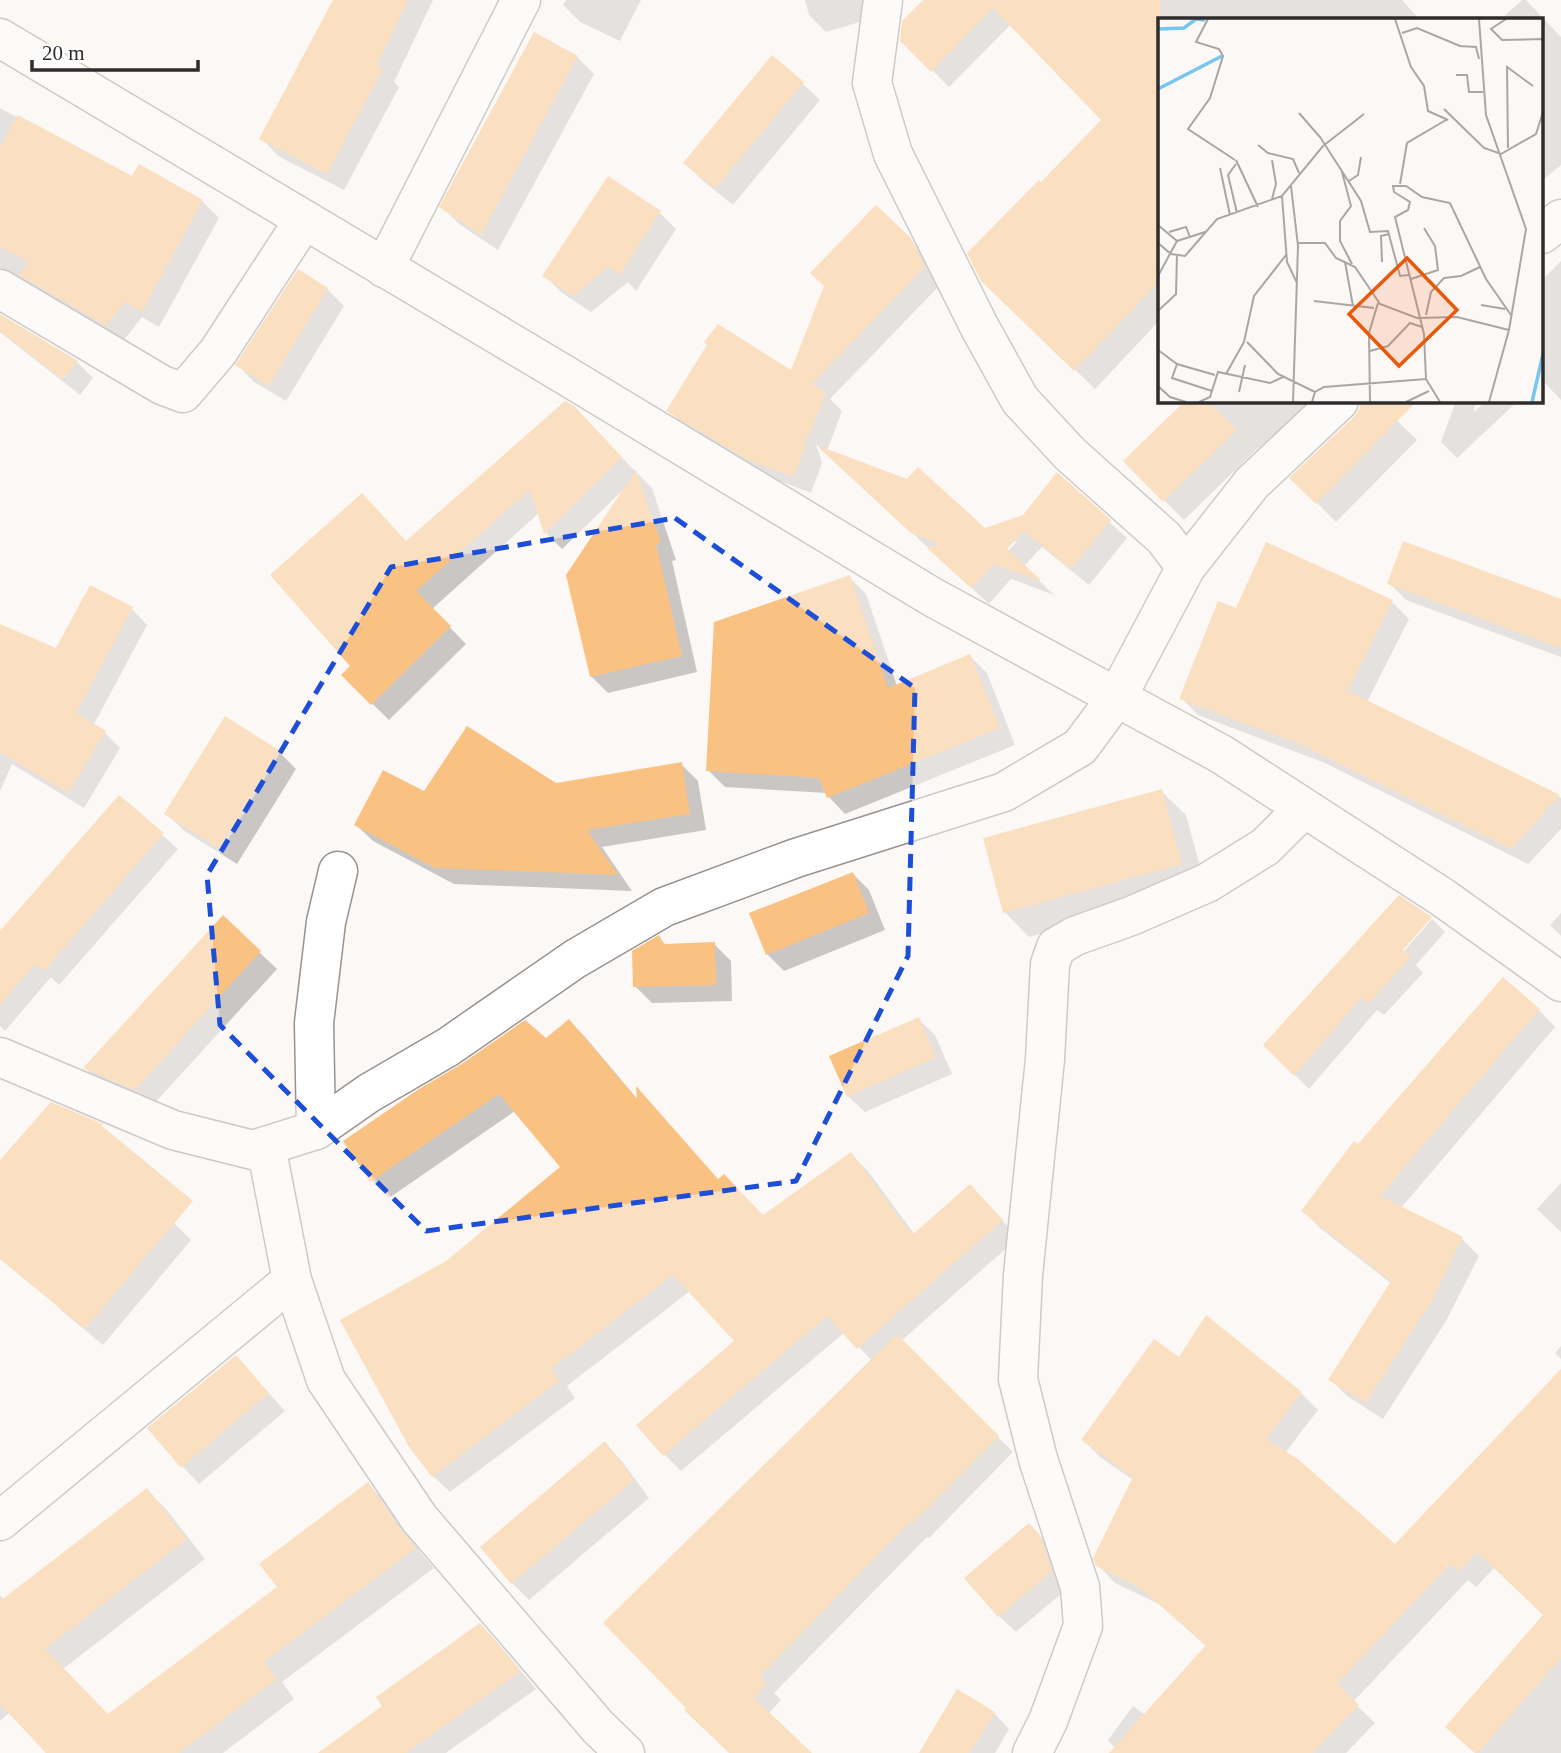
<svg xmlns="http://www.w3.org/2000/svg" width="1561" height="1753" font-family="Georgia,serif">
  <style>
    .shadow { fill: #0003; fill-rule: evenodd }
    .building { fill: #f9c282 }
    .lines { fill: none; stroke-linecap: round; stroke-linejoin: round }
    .street-casing { stroke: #989391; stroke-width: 41 }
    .street { stroke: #fff; stroke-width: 38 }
    .marked { fill: none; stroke: #1d4ed8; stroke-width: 5; stroke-dasharray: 14 9; stroke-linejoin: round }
    .inset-river { fill: none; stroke: #76c5f3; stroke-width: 3.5 }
    .inset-road { fill: none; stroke: #aaa6a5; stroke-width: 2 }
    .view { fill: #e8590c; fill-opacity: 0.15; stroke: #e8590c; stroke-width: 3.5 }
    .inset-edge { fill: none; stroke: #2e2c2c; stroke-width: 3.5 }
  </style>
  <rect width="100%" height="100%" fill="#fcf8f5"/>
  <g class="shadow">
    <polygon points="335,0 433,0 394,82 399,87 344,190 278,156 262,139"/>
    <polygon points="566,0 641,0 620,41 580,22 563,5"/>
    <polygon points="805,0 865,0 870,19 826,32 809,15"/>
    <polygon points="926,0 1011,0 1023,12 949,87 902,40"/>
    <polygon points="1056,0 1402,0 1419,19 1160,19 1160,320 1095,389 1003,300 1041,185 1104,120"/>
    <polygon points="1522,0 1526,0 1561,37 1561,165 1542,181 1542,19 1501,19"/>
    <polygon points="577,57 594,74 498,250 459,224 442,207"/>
    <polygon points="772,57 803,84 820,100 733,205 702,180 685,163"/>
    <polygon points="0,108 133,179 139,167 202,201 219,218 159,327 142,317 123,341 0,291"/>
    <path d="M876,208L927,257L941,284L830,399L842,411L827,451L985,530L1024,517L1058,475L1127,538L1089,585L1042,547L1024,566L1054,595L1011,579L989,604L816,444L822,463L811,493L767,476L685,427L668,410L792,373ZM1013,541H1017L1003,557L1000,554Z"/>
    <polygon points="660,213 676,229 636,291 628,282 591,312 561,292 544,275"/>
    <polygon points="1561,261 1561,400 1542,380 1542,280"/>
    <polygon points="327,289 344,306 286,401 254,382 238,365"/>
    <polygon points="0,316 77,362 93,378 80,395 0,332"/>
    <polygon points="1187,401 1349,401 1278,466 1259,447 1184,520 1125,461"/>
    <polygon points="1362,401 1377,401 1417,440 1336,522 1292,478 1355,418 1361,408"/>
    <polygon points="1456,401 1481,401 1474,407 1474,412 1486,401 1518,401 1457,458 1441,442"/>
    <polygon points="583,418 652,488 676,560 672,561 697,672 608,693 591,676 624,491 623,490 562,549 546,533 539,513 432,609 466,644 389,720 343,675 352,666 406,542"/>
    <polygon points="849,577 866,594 897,686 970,656 987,673 1015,745 845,814 829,797 827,793 725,787 708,770"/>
    <polygon points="1389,583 1561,601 1561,657 1406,600"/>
    <polygon points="1392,602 1409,619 1367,702 1561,798 1561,829 1528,864 1325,763 1198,715 1181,698 1237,610"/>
    <polygon points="132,609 147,625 93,726 105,733 120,748 84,808 12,764 0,791 0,626 57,651"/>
    <polygon points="279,752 296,769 237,864 183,830 166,813"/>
    <polygon points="681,764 698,781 706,830 602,847 632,891 454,884 373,841 356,825 425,793 556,785"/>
    <polygon points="1161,791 1186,815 1206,888 1029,937 1005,912"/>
    <polygon points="119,797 178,849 59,985 51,977 5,1031 0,1026 0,934"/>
    <polygon points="853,874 869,890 885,930 784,971 767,954"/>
    <polygon points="1399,897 1431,918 1428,918 1396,956 1398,958 1432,919 1445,932 1416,965 1423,973 1384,1015 1377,1010 1309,1089 1265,1045"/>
    <polygon points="1561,913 1561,936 1550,925"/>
    <polygon points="223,918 277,969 152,1106 102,1085 85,1068"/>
    <polygon points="658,938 666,945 714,944 731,961 732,1001 652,1003 635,986"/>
    <polygon points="1539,1010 1555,1027 1401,1208 1462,1239 1479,1256 1446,1321 1383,1419 1347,1396 1331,1380 1392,1284 1320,1228 1303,1211 1359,1147"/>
    <polygon points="918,1019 935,1035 952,1074 865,1112 848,1096"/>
    <polygon points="569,1021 586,1038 639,1101 719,1181 763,1217 851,1154 868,1171 915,1235 987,1203 1018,1238 901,1341 1013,1452 929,1538 927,1537 774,1693 781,1700 768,1714 810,1753 738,1753 732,1751 872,1361 845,1332 681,1471 664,1454 736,1341 690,1291 567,1386 575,1398 450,1492 433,1476 447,1263 562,1167 515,1111 389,1198 372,1181 345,1142 546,1041"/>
    <polygon points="0,1163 174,1223 191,1240 103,1345 62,1311 45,1294 0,1239"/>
    <polygon points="1561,1183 1561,1232 1537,1209"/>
    <polygon points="1207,1318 1301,1393 1318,1410 1285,1453 1395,1547 1561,1372 1561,1753 1475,1753 1448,1727 1545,1615 1495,1567 1476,1587 1468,1580 1353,1702 1375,1723 1346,1753 1119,1753 1108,1740 1133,1706 1145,1715 1207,1647 1159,1604 1115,1583 1098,1565 1133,1480 1100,1457 1083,1440 1180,1359"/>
    <polygon points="1561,1346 1561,1359 1555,1353"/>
    <polygon points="236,1357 285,1411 199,1484 183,1467 150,1428"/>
    <polygon points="605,1444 621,1460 649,1498 529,1600 512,1583"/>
    <polygon points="368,1484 387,1503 420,1552 434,1568 282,1682 294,1699 223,1753 49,1753 10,1712 0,1721 0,1595 4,1600 147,1490 166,1509 205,1559 63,1669 108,1716 279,1587"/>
    <polygon points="1029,1525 1046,1542 1068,1588 1016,1632 999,1616"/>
    <polygon points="480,1625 497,1642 536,1689 446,1753 367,1753 385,1706"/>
    <polygon points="994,1713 1009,1729 995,1753 921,1753"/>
  </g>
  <g class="building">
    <polygon points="333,0 408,0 377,65 383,69 327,174 259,139"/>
    <polygon points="923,0 1160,0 1160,281 1074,371 981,281 967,253 1039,180 1041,182 1101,120 993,8 931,72 900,41 902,21"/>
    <polygon points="534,32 578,56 481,235 439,207"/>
    <polygon points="772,55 804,82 715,189 683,163"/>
    <polygon points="18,115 132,176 139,164 203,200 142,312 125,302 106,326 19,275 29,262 0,247 0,148"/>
    <polygon points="608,176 661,211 619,276 610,266 573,296 542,276"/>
    <polygon points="876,205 911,238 925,267 812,384 826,393 808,439 802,432 806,445 794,477 748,460 666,411 707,345 704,342 718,324 791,370 824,286 810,273"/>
    <polygon points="298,269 328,288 269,386 235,365"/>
    <polygon points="0,314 78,361 63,380 0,331"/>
    <polygon points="565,401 574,406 622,457 544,534 530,490 416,591 451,626 371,705 341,675 350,666 270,575 362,493 406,541"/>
    <polygon points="1185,401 1208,401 1237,430 1163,502 1123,461"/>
    <polygon points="1360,401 1417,401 1316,504 1289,478 1354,417 1360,408"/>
    <polygon points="819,446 907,479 918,467 985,528 1023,515 1057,472 1111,520 1071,569 1024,531 1007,549 1040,579 1040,581 994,564 971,588 927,548 940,544 911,533 819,448"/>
    <polygon points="636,470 661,543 656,544 682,656 590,677 566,575"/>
    <polygon points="1403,541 1561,599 1561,648 1387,584"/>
    <polygon points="1266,542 1393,600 1348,691 1560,795 1511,849 1308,748 1310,748 1179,699 1218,601 1236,608"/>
    <polygon points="850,575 888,688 970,654 1000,728 827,798 819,778 706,771 714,622"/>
    <polygon points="90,585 133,607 76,713 106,731 68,793 0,752 0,624 56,648"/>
    <polygon points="225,716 280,751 219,848 164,814"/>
    <polygon points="467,726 556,783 682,762 690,814 587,830 618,875 435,868 354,825 383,770 424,791"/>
    <polygon points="1162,789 1182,864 1003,913 983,838"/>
    <polygon points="119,795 164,833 44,971 35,964 0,1005 0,931"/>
    <polygon points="853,872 869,913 766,955 749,913"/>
    <polygon points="1399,895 1432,917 1403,950 1411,957 1369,1003 1362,997 1294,1076 1263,1045"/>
    <polygon points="223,915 261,951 135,1090 83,1068"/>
    <polygon points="659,935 664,944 715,942 716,985 633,987 632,951"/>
    <polygon points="1503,977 1540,1009 1380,1196 1463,1237 1430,1304 1366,1403 1328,1380 1391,1281 1301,1211 1354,1141 1358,1144"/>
    <polygon points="919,1017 936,1057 847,1097 829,1056"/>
    <polygon points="569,1019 637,1099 636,1086 718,1179 724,1174 763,1215 851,1152 912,1235 970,1184 1003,1220 857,1349 827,1316 663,1456 636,1425 734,1341 673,1275 551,1369 560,1380 432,1477 409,1447 340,1320 446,1261 560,1167 499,1094 370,1182 343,1141 419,1089 460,1065 525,1020 546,1038"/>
    <polygon points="51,1102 103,1124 102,1126 193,1201 85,1329 0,1259 0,1160"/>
    <polygon points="1206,1315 1302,1392 1266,1439 1299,1460 1395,1544 1561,1369 1561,1658 1478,1753 1475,1753 1445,1727 1543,1615 1477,1552 1458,1572 1450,1564 1337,1684 1359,1705 1313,1753 1109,1753 1206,1645 1140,1588 1096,1566 1093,1558 1133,1477 1081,1440 1154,1339 1179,1357"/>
    <polygon points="897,1334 999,1436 912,1524 910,1522 760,1676 767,1684 754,1698 812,1753 729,1753 684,1710 686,1708 603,1623"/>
    <polygon points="236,1355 269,1393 181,1468 147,1428"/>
    <polygon points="605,1441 634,1480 511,1584 480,1547"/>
    <polygon points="368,1482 401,1530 416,1548 264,1662 277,1679 179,1753 46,1753 0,1704 0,1601 147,1488 187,1539 45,1649 108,1714 277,1587 259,1564"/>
    <polygon points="1029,1523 1040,1535 1052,1571 998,1617 964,1578"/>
    <polygon points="480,1623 521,1671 406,1753 318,1753 382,1706 376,1697"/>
    <polygon points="957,1689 995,1712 970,1753 919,1753"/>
  </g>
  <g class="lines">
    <defs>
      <g id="street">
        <polyline points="883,0 872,83 893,154 979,326 1020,400 1070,454 1164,538 1186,567"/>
        <polyline points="0,38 565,375 934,598 1221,754 1442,897 1561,982"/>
        <polyline points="1542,234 1561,219"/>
        <polyline points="384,268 521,0"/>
        <polyline points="0,289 162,385 183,393 218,352 304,220"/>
        <polyline points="0,1057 173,1130 253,1150 316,1130 369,1093 448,1047 575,959 664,907 796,858 1004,792 1080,747 1117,697 1186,567 1252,483 1339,401"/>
        <polyline points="316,1130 314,1023 326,922 338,871"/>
        <polyline points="266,1146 292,1280 326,1380 419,1518 598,1727 625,1753"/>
        <polyline points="0,1521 292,1280"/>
        <polyline points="1032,1753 1048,1721 1083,1626 1080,1587 1038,1459 1018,1379 1023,1275 1045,1059 1050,964 1056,947 1075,936 1131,916 1207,883 1265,847 1304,808"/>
      </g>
    </defs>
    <use href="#street" class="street-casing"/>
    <use href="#street" class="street"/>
  </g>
  <path d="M0 0H1561V1753H0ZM675,518L915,688L908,956L796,1181L426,1231L220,1025L207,875L391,567Z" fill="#fcf8f5" fill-opacity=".55" fill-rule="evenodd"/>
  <path class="marked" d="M675,518L915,688L908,956L796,1181L426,1231L220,1025L207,875L391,567Z"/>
  <g transform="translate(1158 18)">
    <rect width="385" height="385" fill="#fcf8f5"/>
    <path class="inset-river" d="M0,11L26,10L38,1L47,2M0,71L64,38M374,384L385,336"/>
    <path class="inset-road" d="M50,1L38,24L61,31L65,38L52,80L30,111L77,142M237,1L253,49L266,68L270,93L290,102M321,1L328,97L368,211L351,312L331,384M348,1L333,11L344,22L385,21M244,15L259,10L302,28L318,29L321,41M385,21V43M298,57H309L311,74H325M286,91L326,130L343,136L378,116L385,94M141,95L162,119L203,183L212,214L230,213L242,258L251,257M100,127L110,135L135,141L141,155M350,130L349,49L375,68M78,142L100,189M114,142L118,166L114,181M78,146L70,157L79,195M62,150L72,197M184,154L193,188L182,203V223L194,246M191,163L200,157L203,139M242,166L249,125L288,102M133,168L140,228L135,384M124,178L129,244L139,265M0,207L19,223L0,258M11,214L28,209L32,219M19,223L47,214M0,225L13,236L27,238L59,201L124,178L165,128L206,96M140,225H167L178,240L197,249L222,286L259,300L299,299L351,312M187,244L195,288M224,244L223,218L231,216M253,261L280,252L277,228L266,210M156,283L216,290M323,287L347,291M0,293L18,276L19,237M268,297L273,274L286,260L303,258L322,249M89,324L120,356L157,374M0,332L19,346L57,357M212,333L230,328L252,305L264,309M19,346L14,360L54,373M68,356L86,324L96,278L128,237M0,368L12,379L28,384M81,374L87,347M41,384L52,379L60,354L112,365L125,359M154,384L157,374L166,369L268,361M212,384L211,315L220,285M248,384L271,373M282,384L268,361L266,316L237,199L250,192L252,184L236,174L235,168H248L264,179L292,185L328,261L353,297"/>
    <path class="view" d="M249,240L299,292L241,348L191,296Z"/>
    <rect width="385" height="385" class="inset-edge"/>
  </g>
  <path d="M32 60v10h166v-10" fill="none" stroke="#2e2c2c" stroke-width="3.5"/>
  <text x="42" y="60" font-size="21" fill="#2e2c2c" stroke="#ffffff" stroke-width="5" paint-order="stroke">20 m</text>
</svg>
